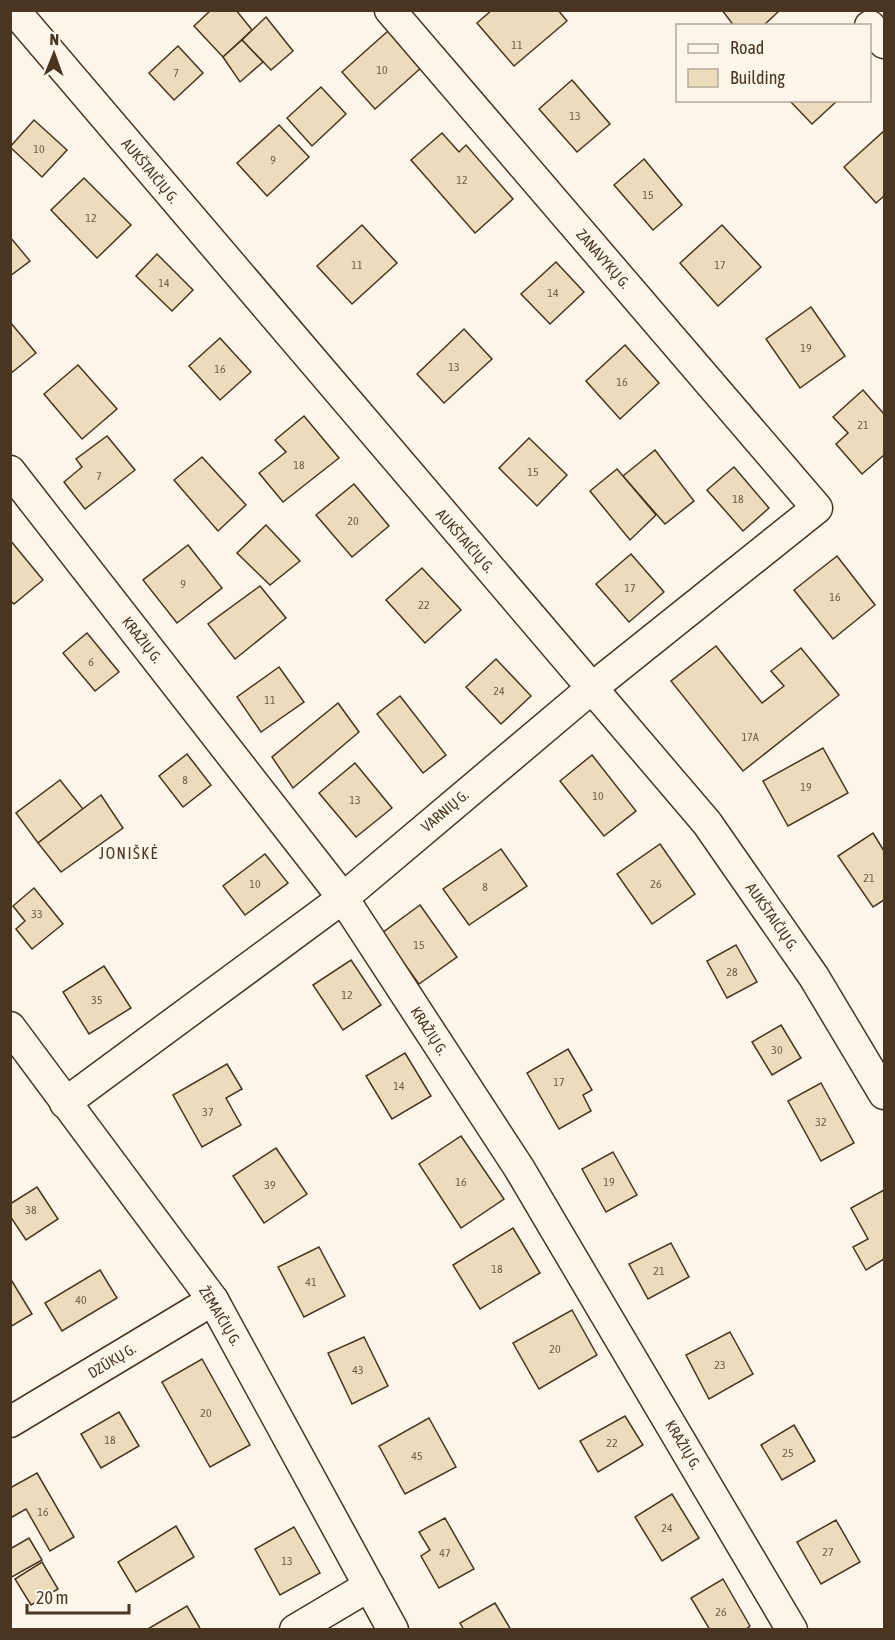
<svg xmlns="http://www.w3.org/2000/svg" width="895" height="1640" font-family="'Asap Condensed',sans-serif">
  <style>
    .building { fill: #ecdcbc; stroke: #4a3520; stroke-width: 1.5 }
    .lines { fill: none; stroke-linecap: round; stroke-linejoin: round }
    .minor-casing { stroke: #4a3520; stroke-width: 33 }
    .minor { stroke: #fbf6e9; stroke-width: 30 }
    .labels { text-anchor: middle; stroke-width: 4.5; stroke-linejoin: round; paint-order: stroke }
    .number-label { font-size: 12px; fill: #725f47 }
    .street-label { font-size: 15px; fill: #4a3520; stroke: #fbf6e9 }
    .neighbourhood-label { font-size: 16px; letter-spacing: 1.5px; fill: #4a3520; stroke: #fbf6e9 }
  </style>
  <rect width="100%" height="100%" fill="#fbf6e9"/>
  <g class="building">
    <polygon points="211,10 236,10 252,30 223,57 194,26"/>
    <polygon points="492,10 558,10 567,21 514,66 477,23"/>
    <polygon points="722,10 780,10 763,26 734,26"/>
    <polygon points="266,17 293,51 271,70 242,40"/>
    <polygon points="388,31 422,67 375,109 342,72"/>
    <polygon points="242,40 263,62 240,82 223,57"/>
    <polygon points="178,46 203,73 174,100 149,73"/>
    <polygon points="572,80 610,124 577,152 539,109"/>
    <polygon points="321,87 346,114 312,146 287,118"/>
    <polygon points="789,100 838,100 812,124"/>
    <polygon points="34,120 67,150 42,177 10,147"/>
    <polygon points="279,125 309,157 267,196 237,163"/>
    <polygon points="884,131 884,196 876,203 844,167"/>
    <polygon points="442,133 459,152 466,145 513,199 475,233 411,160"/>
    <polygon points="644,159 682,205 653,230 614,185"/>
    <polygon points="84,178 131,225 97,258 51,210"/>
    <polygon points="362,225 397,263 352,304 317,266"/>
    <polygon points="722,225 761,267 718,306 680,263"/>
    <polygon points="10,237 30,261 10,276"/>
    <polygon points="157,254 193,290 172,311 136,276"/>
    <polygon points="556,262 584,292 550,324 521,294"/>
    <polygon points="811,307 845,356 800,388 766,339"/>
    <polygon points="10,322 36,353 10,374"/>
    <polygon points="464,329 492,359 444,403 417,374"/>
    <polygon points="220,338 251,372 220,400 189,366"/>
    <polygon points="625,345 659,383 620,419 586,381"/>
    <polygon points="78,365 117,409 82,439 44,394"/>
    <polygon points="863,390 884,414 884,455 862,474 836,444 848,433 833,417"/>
    <polygon points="304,416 339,458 283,502 259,473 286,452 275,440"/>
    <polygon points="107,436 135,470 85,509 64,482 82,467 76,459"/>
    <polygon points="529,438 567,475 537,506 499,468"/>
    <polygon points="655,450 694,501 665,524 623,476"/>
    <polygon points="202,457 246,505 218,531 174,480"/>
    <polygon points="734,467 769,508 743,531 707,490"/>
    <polygon points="617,469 656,515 630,540 590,491"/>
    <polygon points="354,484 389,526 352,557 316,515"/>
    <polygon points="266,525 300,561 270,585 237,553"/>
    <polygon points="10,540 43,580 14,604 10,600"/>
    <polygon points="188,545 222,588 177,623 143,580"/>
    <polygon points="631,554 664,592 629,622 596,584"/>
    <polygon points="837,556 875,605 833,639 794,590"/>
    <polygon points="422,568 461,610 425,643 386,600"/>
    <polygon points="260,586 286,618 235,659 208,624"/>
    <polygon points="87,633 119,672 95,691 63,653"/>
    <polygon points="716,646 762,703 784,686 771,671 801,648 839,695 743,771 671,681"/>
    <polygon points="496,659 531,696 501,724 466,687"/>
    <polygon points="279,667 304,702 261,732 237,697"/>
    <polygon points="400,696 446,755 423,773 377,714"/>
    <polygon points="338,703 359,732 293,788 272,757"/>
    <polygon points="823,748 848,793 788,826 763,781"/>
    <polygon points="187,754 211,785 183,807 159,776"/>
    <polygon points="592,755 636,811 604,836 560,781"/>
    <polygon points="355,763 392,808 356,837 319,793"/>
    <polygon points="60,780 83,809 38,843 16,813"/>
    <polygon points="101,795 123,828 61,872 38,843"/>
    <polygon points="873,833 884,851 884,900 873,907 838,856"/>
    <polygon points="660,844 695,894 652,924 617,874"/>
    <polygon points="501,849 527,886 469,925 443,889"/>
    <polygon points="265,854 288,883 245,915 223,886"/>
    <polygon points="34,888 63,924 32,949 16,929 25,921 13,906"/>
    <polygon points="420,905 457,957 419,984 382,933"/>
    <polygon points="736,945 757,982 727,998 707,961"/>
    <polygon points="351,960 381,1005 343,1030 313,985"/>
    <polygon points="104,966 131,1008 89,1034 63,992"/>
    <polygon points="781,1025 801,1058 772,1075 752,1042"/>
    <polygon points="568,1049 592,1090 583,1095 591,1111 559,1129 527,1073"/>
    <polygon points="405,1053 431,1096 392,1119 366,1076"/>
    <polygon points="227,1064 242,1089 226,1098 241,1125 202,1147 173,1095"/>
    <polygon points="821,1083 854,1143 821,1161 788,1101"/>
    <polygon points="461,1136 504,1199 461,1228 419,1164"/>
    <polygon points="276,1148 307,1194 264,1223 233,1176"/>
    <polygon points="613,1152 637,1195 606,1212 582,1169"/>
    <polygon points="37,1187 58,1219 26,1240 10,1216 10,1204"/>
    <polygon points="884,1190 884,1259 866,1270 853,1247 868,1239 851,1208"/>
    <polygon points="513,1228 540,1273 480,1309 453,1265"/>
    <polygon points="671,1243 689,1277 648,1299 629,1264"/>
    <polygon points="319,1247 345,1296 304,1317 278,1267"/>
    <polygon points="100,1270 117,1298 62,1331 45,1303"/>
    <polygon points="10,1278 32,1314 10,1327"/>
    <polygon points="572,1310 597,1355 539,1389 513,1343"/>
    <polygon points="730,1332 753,1374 709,1399 686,1355"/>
    <polygon points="364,1337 388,1386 352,1404 328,1353"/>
    <polygon points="202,1359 250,1445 210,1467 162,1382"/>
    <polygon points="119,1412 139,1446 101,1468 81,1434"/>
    <polygon points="625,1416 643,1445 598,1472 580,1441"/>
    <polygon points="429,1418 456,1467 405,1494 379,1446"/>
    <polygon points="794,1425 815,1461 782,1480 761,1445"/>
    <polygon points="37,1473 74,1537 50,1551 26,1509 12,1517 10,1515 10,1488"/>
    <polygon points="672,1494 699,1538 662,1561 635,1517"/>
    <polygon points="445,1518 474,1569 439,1588 421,1556 430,1550 419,1532"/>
    <polygon points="836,1520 860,1562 821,1584 797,1542"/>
    <polygon points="176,1526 194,1557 136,1592 118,1562"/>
    <polygon points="294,1527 320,1573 280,1595 255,1549"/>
    <polygon points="29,1538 42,1560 10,1578 10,1549"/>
    <polygon points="42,1562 58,1589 31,1605 15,1579"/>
    <polygon points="723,1579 750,1626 745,1630 710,1630 691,1598"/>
    <polygon points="495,1603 511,1630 464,1630 460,1623"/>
    <polygon points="187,1606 201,1630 146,1630"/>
  </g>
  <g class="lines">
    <defs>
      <g id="minor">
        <polyline points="14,10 707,823 814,977 884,1094"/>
        <polyline points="870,26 884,43"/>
        <polyline points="10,471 343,898 519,1168 792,1630"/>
        <polyline points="10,1027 213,1300 393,1630"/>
        <polyline points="65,1103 343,898 592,688 817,508 390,10"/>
        <polyline points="10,1422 213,1300"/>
        <polyline points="295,1630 369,1586"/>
      </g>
    </defs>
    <use href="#minor" class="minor-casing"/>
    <use href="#minor" class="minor"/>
  </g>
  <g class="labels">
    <g class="number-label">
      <text x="517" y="49">11</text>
      <text x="382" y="74">10</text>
      <text x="176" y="77">7</text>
      <text x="575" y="120">13</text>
      <text x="39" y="153">10</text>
      <text x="273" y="164">9</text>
      <text x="462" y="184">12</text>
      <text x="648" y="199">15</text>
      <text x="91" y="222">12</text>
      <text x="357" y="269">11</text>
      <text x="720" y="269">17</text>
      <text x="164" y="287">14</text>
      <text x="553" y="297">14</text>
      <text x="806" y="352">19</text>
      <text x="454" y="371">13</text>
      <text x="220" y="373">16</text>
      <text x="622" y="386">16</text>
      <text x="863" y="429">21</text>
      <text x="299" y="469">18</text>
      <text x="533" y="476">15</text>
      <text x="99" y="480">7</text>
      <text x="738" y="503">18</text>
      <text x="353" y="525">20</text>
      <text x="183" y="588">9</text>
      <text x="630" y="592">17</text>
      <text x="835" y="601">16</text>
      <text x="424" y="609">22</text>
      <text x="91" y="666">6</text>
      <text x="499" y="695">24</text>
      <text x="270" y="704">11</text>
      <text x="750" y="741">17A</text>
      <text x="185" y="784">8</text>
      <text x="806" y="791">19</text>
      <text x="598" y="800">10</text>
      <text x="355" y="804">13</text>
      <text x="869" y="882">21</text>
      <text x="255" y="888">10</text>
      <text x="656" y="888">26</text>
      <text x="485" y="891">8</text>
      <text x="37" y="918">33</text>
      <text x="419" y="949">15</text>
      <text x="732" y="976">28</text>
      <text x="347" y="999">12</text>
      <text x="97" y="1004">35</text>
      <text x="777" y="1054">30</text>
      <text x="559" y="1086">17</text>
      <text x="399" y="1090">14</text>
      <text x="208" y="1116">37</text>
      <text x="821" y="1126">32</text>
      <text x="461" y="1186">16</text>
      <text x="609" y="1186">19</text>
      <text x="270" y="1189">39</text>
      <text x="31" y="1214">38</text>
      <text x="497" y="1273">18</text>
      <text x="659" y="1275">21</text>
      <text x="311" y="1286">41</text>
      <text x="81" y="1304">40</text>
      <text x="555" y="1353">20</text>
      <text x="720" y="1369">23</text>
      <text x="358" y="1374">43</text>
      <text x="206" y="1417">20</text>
      <text x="110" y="1444">18</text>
      <text x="612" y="1447">22</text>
      <text x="788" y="1457">25</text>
      <text x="417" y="1460">45</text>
      <text x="43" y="1516">16</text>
      <text x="667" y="1532">24</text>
      <text x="828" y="1556">27</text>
      <text x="445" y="1557">47</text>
      <text x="287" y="1565">13</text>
      <text x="721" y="1616">26</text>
    </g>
    <g class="street-label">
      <text transform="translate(150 171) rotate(50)" y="5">AUKŠTAIČIŲ G.</text>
      <text transform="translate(603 259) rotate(49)" y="5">ZANAVYKŲ G.</text>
      <text transform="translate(465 541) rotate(49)" y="5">AUKŠTAIČIŲ G.</text>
      <text transform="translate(142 640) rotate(52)" y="5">KRAŽIŲ G.</text>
      <text transform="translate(445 811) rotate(-40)" y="5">VARNIŲ G.</text>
      <text transform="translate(772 917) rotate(55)" y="5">AUKŠTAIČIŲ G.</text>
      <text transform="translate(429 1031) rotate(57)" y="5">KRAŽIŲ G.</text>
      <text transform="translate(220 1316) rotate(59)" y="5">ŽEMAIČIŲ G.</text>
      <text transform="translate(112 1361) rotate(-31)" y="5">DZŪKŲ G.</text>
      <text transform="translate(683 1445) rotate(59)" y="5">KRAŽIŲ G.</text>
    </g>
    <g class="neighbourhood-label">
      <text x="129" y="859">JONIŠKĖ</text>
    </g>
  </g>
  <rect width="895" height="1640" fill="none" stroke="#4a3520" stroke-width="24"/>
  <rect x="676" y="24" width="195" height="78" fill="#fbf6e9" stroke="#b4a999" stroke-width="1.5"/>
  <rect x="688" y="44" width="30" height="9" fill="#fbf6e9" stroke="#b4a999" stroke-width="1.5"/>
  <text x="730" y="54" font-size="18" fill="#4a3520">Road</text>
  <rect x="688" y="69" width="30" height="18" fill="#ecdcbc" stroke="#b4a999" stroke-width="1.5"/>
  <text x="730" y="84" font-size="18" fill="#4a3520">Building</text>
  <g transform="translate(54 54) rotate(1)" stroke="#fbf6e9" stroke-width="4.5" paint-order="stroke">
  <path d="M0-4.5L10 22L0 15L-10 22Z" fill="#4a3520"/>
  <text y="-9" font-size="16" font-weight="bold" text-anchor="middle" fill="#4a3520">N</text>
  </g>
  <path d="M27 1604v9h102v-9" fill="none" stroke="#4a3520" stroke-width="3"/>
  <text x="36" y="1604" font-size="18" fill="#4a3520" stroke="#fbf6e9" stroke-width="4.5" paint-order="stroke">20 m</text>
</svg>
